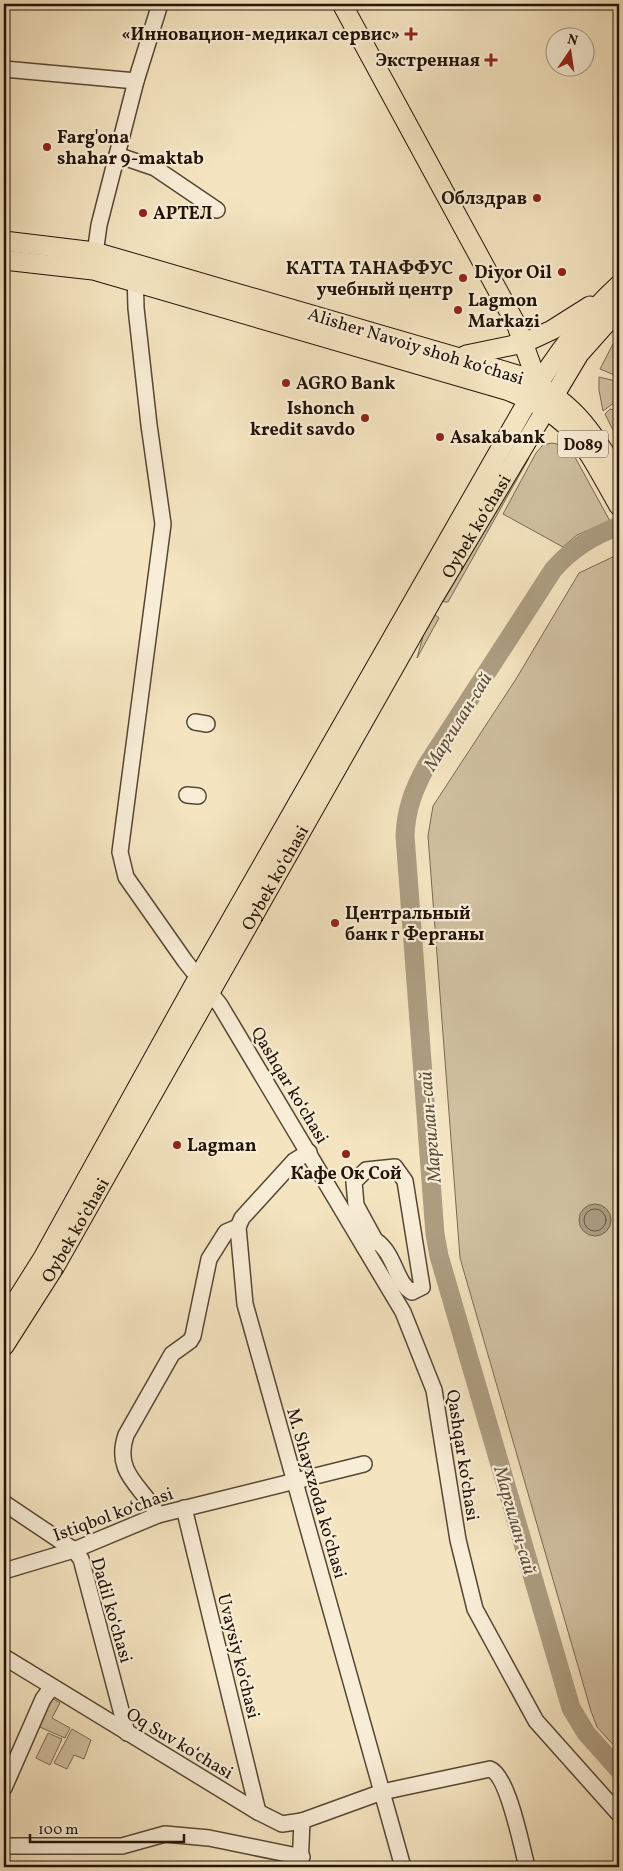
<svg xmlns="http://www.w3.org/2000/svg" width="623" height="1871" font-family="Vollkorn,serif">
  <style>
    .green { fill: #d0c0a0; stroke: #786a53 }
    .water { fill: #ac9d81; stroke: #746650 }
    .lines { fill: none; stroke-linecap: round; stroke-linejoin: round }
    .shore { stroke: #665844; stroke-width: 1 }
    .river { stroke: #ac9d81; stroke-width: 19 }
    .minor-casing { stroke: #564734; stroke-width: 18 }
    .major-casing { stroke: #211306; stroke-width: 21 }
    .minor { stroke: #f8edd6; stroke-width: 15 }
    .major { stroke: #f4e4c0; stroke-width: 19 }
    .poi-dot { fill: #8f2418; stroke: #f8edd6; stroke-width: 2 }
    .labels { text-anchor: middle; stroke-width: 4.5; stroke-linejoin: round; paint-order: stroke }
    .shield { fill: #f8edd6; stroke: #625444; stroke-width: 1 }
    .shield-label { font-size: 16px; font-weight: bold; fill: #211306 }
    .poi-label { font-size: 18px; font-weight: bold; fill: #211306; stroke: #f8edd6; text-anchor: start }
    .street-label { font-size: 18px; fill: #211306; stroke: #f8edd6 }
    .water-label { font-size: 19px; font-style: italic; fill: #60513d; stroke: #f8edd6 }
  </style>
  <rect width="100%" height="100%" fill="#f4e4c0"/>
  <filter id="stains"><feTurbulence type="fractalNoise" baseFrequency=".004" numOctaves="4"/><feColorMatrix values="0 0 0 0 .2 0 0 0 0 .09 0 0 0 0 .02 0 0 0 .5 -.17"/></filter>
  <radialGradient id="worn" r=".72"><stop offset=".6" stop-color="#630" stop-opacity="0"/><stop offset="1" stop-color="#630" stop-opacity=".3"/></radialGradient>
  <g class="green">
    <polygon points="614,342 619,345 617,369 619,374 617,376 600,369"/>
    <polygon points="599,377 616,381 619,399 603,411 599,390"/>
    <polygon points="619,402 619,442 605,414 610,409 615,410 615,405"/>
    <polygon points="552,443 566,446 571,450 610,521 577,535 563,547 503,514 536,453 543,445"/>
    <polygon points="526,456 529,458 448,602 444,602 442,600"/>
    <polygon points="619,554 619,1751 597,1727 591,1711 460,1258 428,836 433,806 516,679 579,573"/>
    <polygon points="434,614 439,618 417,658 425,629"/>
    <polygon points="49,1696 60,1703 52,1718 70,1728 65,1738 35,1725"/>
    <polygon points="72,1729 91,1740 84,1759 74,1755 67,1769 54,1763"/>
    <polygon points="48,1733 62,1739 50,1765 36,1758"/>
  </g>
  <circle class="water" cx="595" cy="1220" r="16"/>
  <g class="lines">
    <circle class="shore" cx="595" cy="1220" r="11"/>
    <path class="river" d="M619,526C593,536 572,548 553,570L427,765C414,788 406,809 405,836L435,1234L439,1256L571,1708L586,1733L619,1770"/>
    <defs>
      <g id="minor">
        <polyline points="4,69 136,81"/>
        <polyline points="117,155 155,168 217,210"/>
        <polyline points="94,261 99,225 136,81 160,4"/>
        <polyline points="135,272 136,308 149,425 163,524 120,852 126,877 185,961 220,1005 403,1312 434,1390 458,1540 475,1609 536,1721 619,1814"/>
        <polyline points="195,722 207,724"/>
        <polyline points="187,795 198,796"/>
        <polyline points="309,1152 294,1161 242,1218 238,1227 245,1304 403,1867"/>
        <path d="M365,1248L375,1240L356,1205L354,1182L366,1170L395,1167L405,1181L422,1287L412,1292C395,1283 396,1254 375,1240"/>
        <polyline points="4,1503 74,1550 81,1559 127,1733"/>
        <polyline points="184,1508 258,1812"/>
        <path d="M158,1515C142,1486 113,1473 126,1435L172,1354L190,1341L193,1336L209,1259L226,1232L238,1227"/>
        <polyline points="4,1571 74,1550 158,1515 364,1464"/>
        <polyline points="4,1657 258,1812 282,1824 302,1821 300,1867"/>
        <polyline points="4,1788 43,1699 51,1688"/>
        <path d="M302,1821L382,1792L490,1769C508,1775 522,1848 527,1867"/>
        <polyline points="4,1846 122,1846 165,1834 209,1838 302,1857"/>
      </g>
      <g id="major">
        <polyline points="342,4 517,326 538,384"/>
        <path d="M4,241L95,252L518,375C572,400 590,427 619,477"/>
        <path d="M4,260L93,270L509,391C576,418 585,447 619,506"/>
        <polyline points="466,355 524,343 552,330 590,306"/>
        <path d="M4,1320L43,1258L198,978L529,399C554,357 583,318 619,285"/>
        <path id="s1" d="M4,1346L55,1266L432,600L579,354L619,309"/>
      </g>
    </defs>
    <use href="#minor" class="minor-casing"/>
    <use href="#major" class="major-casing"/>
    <use href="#minor" class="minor"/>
    <use href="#major" class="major"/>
  </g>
  <g class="poi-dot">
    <path d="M408.5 26.5h5v5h5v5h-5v5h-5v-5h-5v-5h5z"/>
    <path d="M488.5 52.5h5v5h5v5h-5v5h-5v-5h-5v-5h5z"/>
    <circle cx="47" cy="147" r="5"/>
    <circle cx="537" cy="198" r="5"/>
    <circle cx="143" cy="213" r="5"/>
    <circle cx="562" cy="272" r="5"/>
    <circle cx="463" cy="278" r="5"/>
    <circle cx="458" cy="310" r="5"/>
    <circle cx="286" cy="383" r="5"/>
    <circle cx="365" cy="418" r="5"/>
    <circle cx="440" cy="437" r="5"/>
    <circle cx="335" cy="923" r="5"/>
    <circle cx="177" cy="1145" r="5"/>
    <circle cx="346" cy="1154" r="5"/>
  </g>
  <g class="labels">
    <rect class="shield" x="558" y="430.5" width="50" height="27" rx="4"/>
    <g class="shield-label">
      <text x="583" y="450">D089</text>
    </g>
    <g class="poi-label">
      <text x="400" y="40" text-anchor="end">«Инновацион-медикал сервис»</text>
      <text x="480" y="66" text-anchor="end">Экстренная</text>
      <text x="57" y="143">Farg'ona<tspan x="57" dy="21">shahar 9-maktab</tspan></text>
      <text x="527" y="204" text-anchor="end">Облздрав</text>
      <text x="153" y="219">АРТЕЛ</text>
      <text x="453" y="274" text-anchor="end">КАТТА ТАНАФФУС<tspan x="453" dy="21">учебный центр</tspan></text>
      <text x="552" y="278" text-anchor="end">Diyor Oil</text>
      <text x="468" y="306">Lagmon<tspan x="468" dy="21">Markazi</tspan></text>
      <text x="296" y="389">AGRO Bank</text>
      <text x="355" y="414" text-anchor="end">Ishonch<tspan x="355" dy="21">kredit savdo</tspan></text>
      <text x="450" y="443">Asakabank</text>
      <text x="345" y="919">Центральный<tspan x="345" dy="21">банк г Ферганы</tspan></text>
      <text x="187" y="1151">Lagman</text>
      <text x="346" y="1179" text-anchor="middle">Кафе Ок Сой</text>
    </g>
    <g class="street-label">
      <text transform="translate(416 346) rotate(17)" y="6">Alisher Navoiy shoh koʻchasi</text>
      <text dy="6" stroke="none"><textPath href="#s1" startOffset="946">Oybek ko‘chasi</textPath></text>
      <text dy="6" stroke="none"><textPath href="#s1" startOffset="541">Oybek ko‘chasi</textPath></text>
      <text transform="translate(290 1085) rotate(59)" y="6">Qashqar koʻchasi</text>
      <text dy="6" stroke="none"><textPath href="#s1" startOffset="136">Oybek ko‘chasi</textPath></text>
      <text transform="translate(463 1455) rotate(81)" y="6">Qashqar koʻchasi</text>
      <text transform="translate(317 1493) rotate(74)" y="6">M. Shayxzoda koʻchasi</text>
      <text transform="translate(113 1514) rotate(-20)" y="6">Istiqbol koʻchasi</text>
      <text transform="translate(112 1610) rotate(74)" y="6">Dadil koʻchasi</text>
      <text transform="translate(239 1656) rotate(76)" y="6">Uvaysiy koʻchasi</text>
      <text transform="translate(180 1743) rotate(31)" y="6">Oq Suv koʻchasi</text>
    </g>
    <g class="water-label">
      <text transform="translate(457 721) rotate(-58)" y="7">Маргилан-сай</text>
      <text transform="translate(429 1127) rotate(-95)" y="7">Маргилан-сай</text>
      <text transform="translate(516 1520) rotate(74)" y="7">Маргилан-сай</text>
    </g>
  </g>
  <rect width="623" height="1871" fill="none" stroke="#f4e4c0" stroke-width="20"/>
  <rect x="5" y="5" width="613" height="1861" fill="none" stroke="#211306" stroke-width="2.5"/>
  <rect x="10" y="10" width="603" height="1851" fill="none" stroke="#211306"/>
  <g transform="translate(570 52) rotate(13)"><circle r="24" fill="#f8edd6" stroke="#a29683"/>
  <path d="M0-4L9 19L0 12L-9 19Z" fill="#8f2418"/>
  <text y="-8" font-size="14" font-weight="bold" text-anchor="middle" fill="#211306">N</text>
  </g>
  <path d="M30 1834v8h154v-8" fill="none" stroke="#211306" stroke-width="2.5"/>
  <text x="38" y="1834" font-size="15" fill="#211306" stroke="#f8edd6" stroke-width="4" paint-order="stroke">100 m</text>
  <rect width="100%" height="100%" filter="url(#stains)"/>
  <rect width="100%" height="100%" fill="url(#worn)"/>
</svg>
